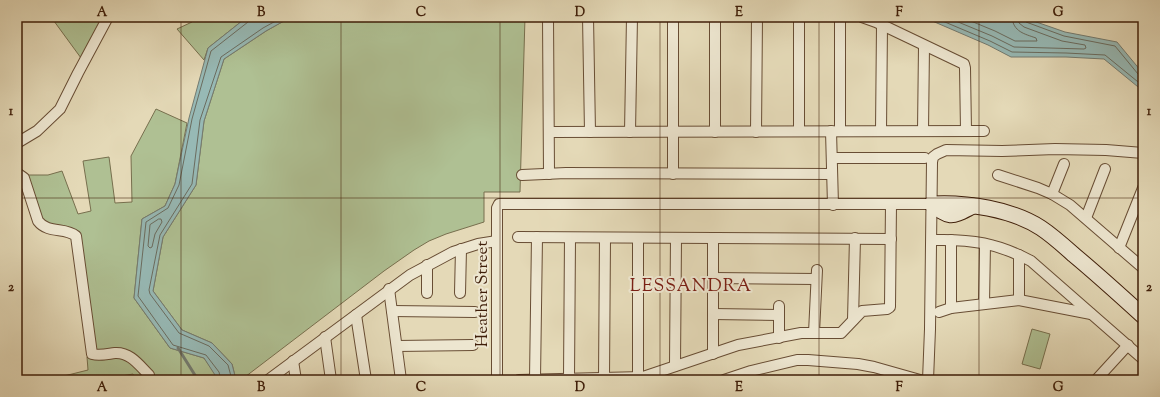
<svg xmlns="http://www.w3.org/2000/svg" width="1160" height="397" font-family="'Sorts Mill Goudy',serif">
  <style>
    .green { fill: #afc093; stroke: #776f4e }
    .water { fill: #97b9b5; stroke: #747b70 }
    .lines { fill: none; stroke-linecap: round; stroke-linejoin: round }
    .shore { stroke: #6b6c5f; stroke-width: 1 }
    .stream { stroke: #747b70; stroke-width: 3 }
    .street-casing { stroke: #684d34; stroke-width: 12 }
    .secondary-casing { stroke: #3f1e09; stroke-width: 17 }
    .street { stroke: #ede6d0; stroke-width: 10 }
    .secondary { stroke: #ede6d0; stroke-width: 15 }
    .grid { fill: none; stroke: #3f1e09; stroke-width: 1; stroke-opacity: 0.55 }
    .labels { text-anchor: middle; stroke-width: 4; stroke-linejoin: round; paint-order: stroke }
    .street-label { font-size: 17px; fill: #3f1e09; stroke: #ede6d0 }
    .neighbourhood-label { font-size: 18px; letter-spacing: 1px; fill: #7a1f14; stroke: #ede6d0 }
    .neatline { fill: none; stroke: #3f1e09; stroke-width: 1.5 }
    .grid-label { font-size: 13px; text-anchor: middle; font-weight: bold; fill: #3f1e09 }
  </style>
  <rect width="100%" height="100%" fill="#e4d9b7"/>
  <filter id="stains"><feTurbulence type="fractalNoise" baseFrequency=".005" numOctaves="4"/><feColorMatrix values="0 0 0 0 .2 0 0 0 0 .09 0 0 0 0 .02 0 0 0 .5 -.17"/></filter>
  <radialGradient id="worn" r=".72"><stop offset=".6" stop-color="#630" stop-opacity="0"/><stop offset="1" stop-color="#630" stop-opacity=".3"/></radialGradient>
  <g class="green">
    <polygon points="51,17 103,17 81,58"/>
    <polygon points="189,17 247,17 208,48 204,60 177,29 192,22"/>
    <polygon points="291,17 525,17 520,192 484,192 484,222 446,234 429,241 414,250 384,271 241,380 236,380 232,364 212,343 182,330 153,291 163,237 196,185 204,121 224,59 266,31"/>
    <path d="M156,109L187,123L175,184L165,206L142,219L134,298L170,348L204,358L216,375L194,380H150L153,377L134,355L95,350L80,234C69,225 56,227 43,222L26,175H48L62,171L78,214L91,211L83,161L109,157L115,203L132,202L131,156Z"/>
    <polygon points="1032,329 1050,334 1040,369 1022,364"/>
    <polygon points="87,357 102,360 122,357 130,361 148,380 135,380 133,374 111,378 111,380 48,380 88,370"/>
  </g>
  <g class="water">
    <polygon points="247,17 291,17 266,31 224,59 204,121 196,185 163,237 153,291 182,330 212,343 232,364 236,380 217,380 215,375 204,358 170,348 134,298 142,219 165,206 175,184 189,118 208,48"/>
    <polygon points="923,17 1022,17 1065,32 1117,42 1141,71 1143,72 1143,91 1104,59 1066,57 1011,57 988,45"/>
  </g>
  <g class="lines">
    <g class="shore">
      <polyline points="933,17 990,41 1012,52 1066,53 1105,55 1143,86"/>
      <polyline points="946,17 992,36 1014,47 1084,49 1086,48 1085,45 1062,41 1024,27 1019,23 1018,17"/>
      <path d="M961,17L995,31L1015,41H1037L1036,38C1025,34 1013,32 1012,17"/>
      <polyline points="1023,17 1024,20 1026,22 1064,36 1115,46 1138,74 1143,76"/>
      <polygon points="159,219 161,219 162,222 155,234 152,247 150,248 148,246 150,225"/>
      <polyline points="221,380 219,372 206,355 173,345 138,296 146,222 168,208 179,185 192,119 211,51 248,22 249,17"/>
      <polyline points="232,380 228,365 209,346 179,333 150,294 149,290 160,235 192,184 200,120 221,57 263,28 283,17"/>
    </g>
    <polyline class="stream" points="178,348 198,380"/>
    <defs>
      <g id="street">
        <polyline points="548,17 549,174"/>
        <polyline points="588,17 590,132"/>
        <polyline points="673,17 673,174"/>
        <polyline points="799,17 799,131"/>
        <polyline points="862,17 876,22 964,64 965,68 966,131"/>
        <polyline points="831,131 833,205"/>
        <polyline points="840,131 840,17"/>
        <polyline points="881,131 882,25"/>
        <polyline points="923,131 924,46"/>
        <polyline points="549,132 984,131"/>
        <polyline points="630,132 632,17"/>
        <polyline points="715,132 715,17"/>
        <polyline points="756,132 757,17"/>
        <polyline points="17,143 37,131 60,109 78,73 108,17"/>
        <polyline points="832,158 925,158"/>
        <path d="M17,173L24,178L38,221C48,234 65,227 76,236L92,354C100,356 107,354 115,353C130,352 139,365 149,375"/>
        <polyline points="522,175 566,173 832,174"/>
        <polyline points="998,175 1038,188 1052,194 1070,205 1143,268"/>
        <polyline points="1052,194 1064,164"/>
        <polyline points="1086,218 1105,169"/>
        <polyline points="518,237 891,239"/>
        <polyline points="713,238 713,354"/>
        <path d="M934,240C972,239 997,243 1031,261L1143,359"/>
        <polyline points="1119,248 1143,188"/>
        <polyline points="713,278 816,279"/>
        <polyline points="389,289 401,380"/>
        <polyline points="427,293 427,265"/>
        <polyline points="460,293 461,249"/>
        <polyline points="1019,300 1019,255"/>
        <polyline points="984,304 985,244"/>
        <polyline points="951,308 951,240"/>
        <polyline points="392,311 475,312"/>
        <polyline points="939,312 951,308 1019,300 1091,314"/>
        <polyline points="713,314 779,315"/>
        <polyline points="356,315 366,380"/>
        <polyline points="853,320 855,238"/>
        <polyline points="814,333 817,270"/>
        <polyline points="325,337 331,380"/>
        <polyline points="779,338 779,306"/>
        <polyline points="397,346 473,345"/>
        <polyline points="293,361 296,380"/>
        <polyline points="675,366 676,238"/>
        <polyline points="638,377 638,238"/>
        <polyline points="604,378 605,238"/>
        <polyline points="535,379 537,237"/>
        <polyline points="569,379 570,238"/>
        <polyline points="268,380 410,275 453,252 478,244 497,241"/>
        <polyline points="497,380 497,208 499,204 932,204"/>
        <polyline points="519,380 643,377 738,345 801,333 841,333 862,311 887,309 890,307 891,204"/>
        <polyline points="724,380 751,371 797,360 808,360 858,364 874,367 920,380"/>
        <polyline points="928,380 930,329 932,162 933,157 937,154 946,150 1002,151 1055,149 1106,150 1143,153"/>
        <polyline points="1096,380 1128,345"/>
        <polyline points="1142,380 1143,379"/>
      </g>
      <g id="secondary">
        <path d="M932,204C966,202 1012,209 1041,228C1053,236 1064,246 1074,255C1098,275 1120,295 1143,316"/>
        <path d="M932,204C951,219 951,217 973,206"/>
      </g>
    </defs>
    <use href="#street" class="street-casing"/>
    <use href="#secondary" class="secondary-casing"/>
    <use href="#street" class="street"/>
    <use href="#secondary" class="secondary"/>
  </g>
  <path class="grid" d="M181,17V380M341,17V380M500,17V380M660,17V380M819,17V380M979,17V380M17,198H1143"/>
  <g class="labels">
    <g class="street-label">
      <text transform="translate(481 294) rotate(-90)" y="6">Heather Street</text>
    </g>
    <g class="neighbourhood-label">
      <text x="691" y="291">LESSANDRA</text>
    </g>
  </g>
  <rect width="1160" height="397" fill="none" stroke="#e4d9b7" stroke-width="44"/>
  <rect x="22" y="22" width="1116" height="353" class="neatline"/>
  <g class="grid-label">
    <text x="102" y="16">A</text>
    <text x="261" y="16">B</text>
    <text x="421" y="16">C</text>
    <text x="580" y="16">D</text>
    <text x="739" y="16">E</text>
    <text x="899" y="16">F</text>
    <text x="1058" y="16">G</text>
    <text x="11" y="115">1</text>
    <text x="1149" y="115">1</text>
    <text x="11" y="291">2</text>
    <text x="1149" y="291">2</text>
    <text x="102" y="391">A</text>
    <text x="261" y="391">B</text>
    <text x="421" y="391">C</text>
    <text x="580" y="391">D</text>
    <text x="739" y="391">E</text>
    <text x="899" y="391">F</text>
    <text x="1058" y="391">G</text>
  </g>
  <rect width="100%" height="100%" filter="url(#stains)"/>
  <rect width="100%" height="100%" fill="url(#worn)"/>
</svg>
